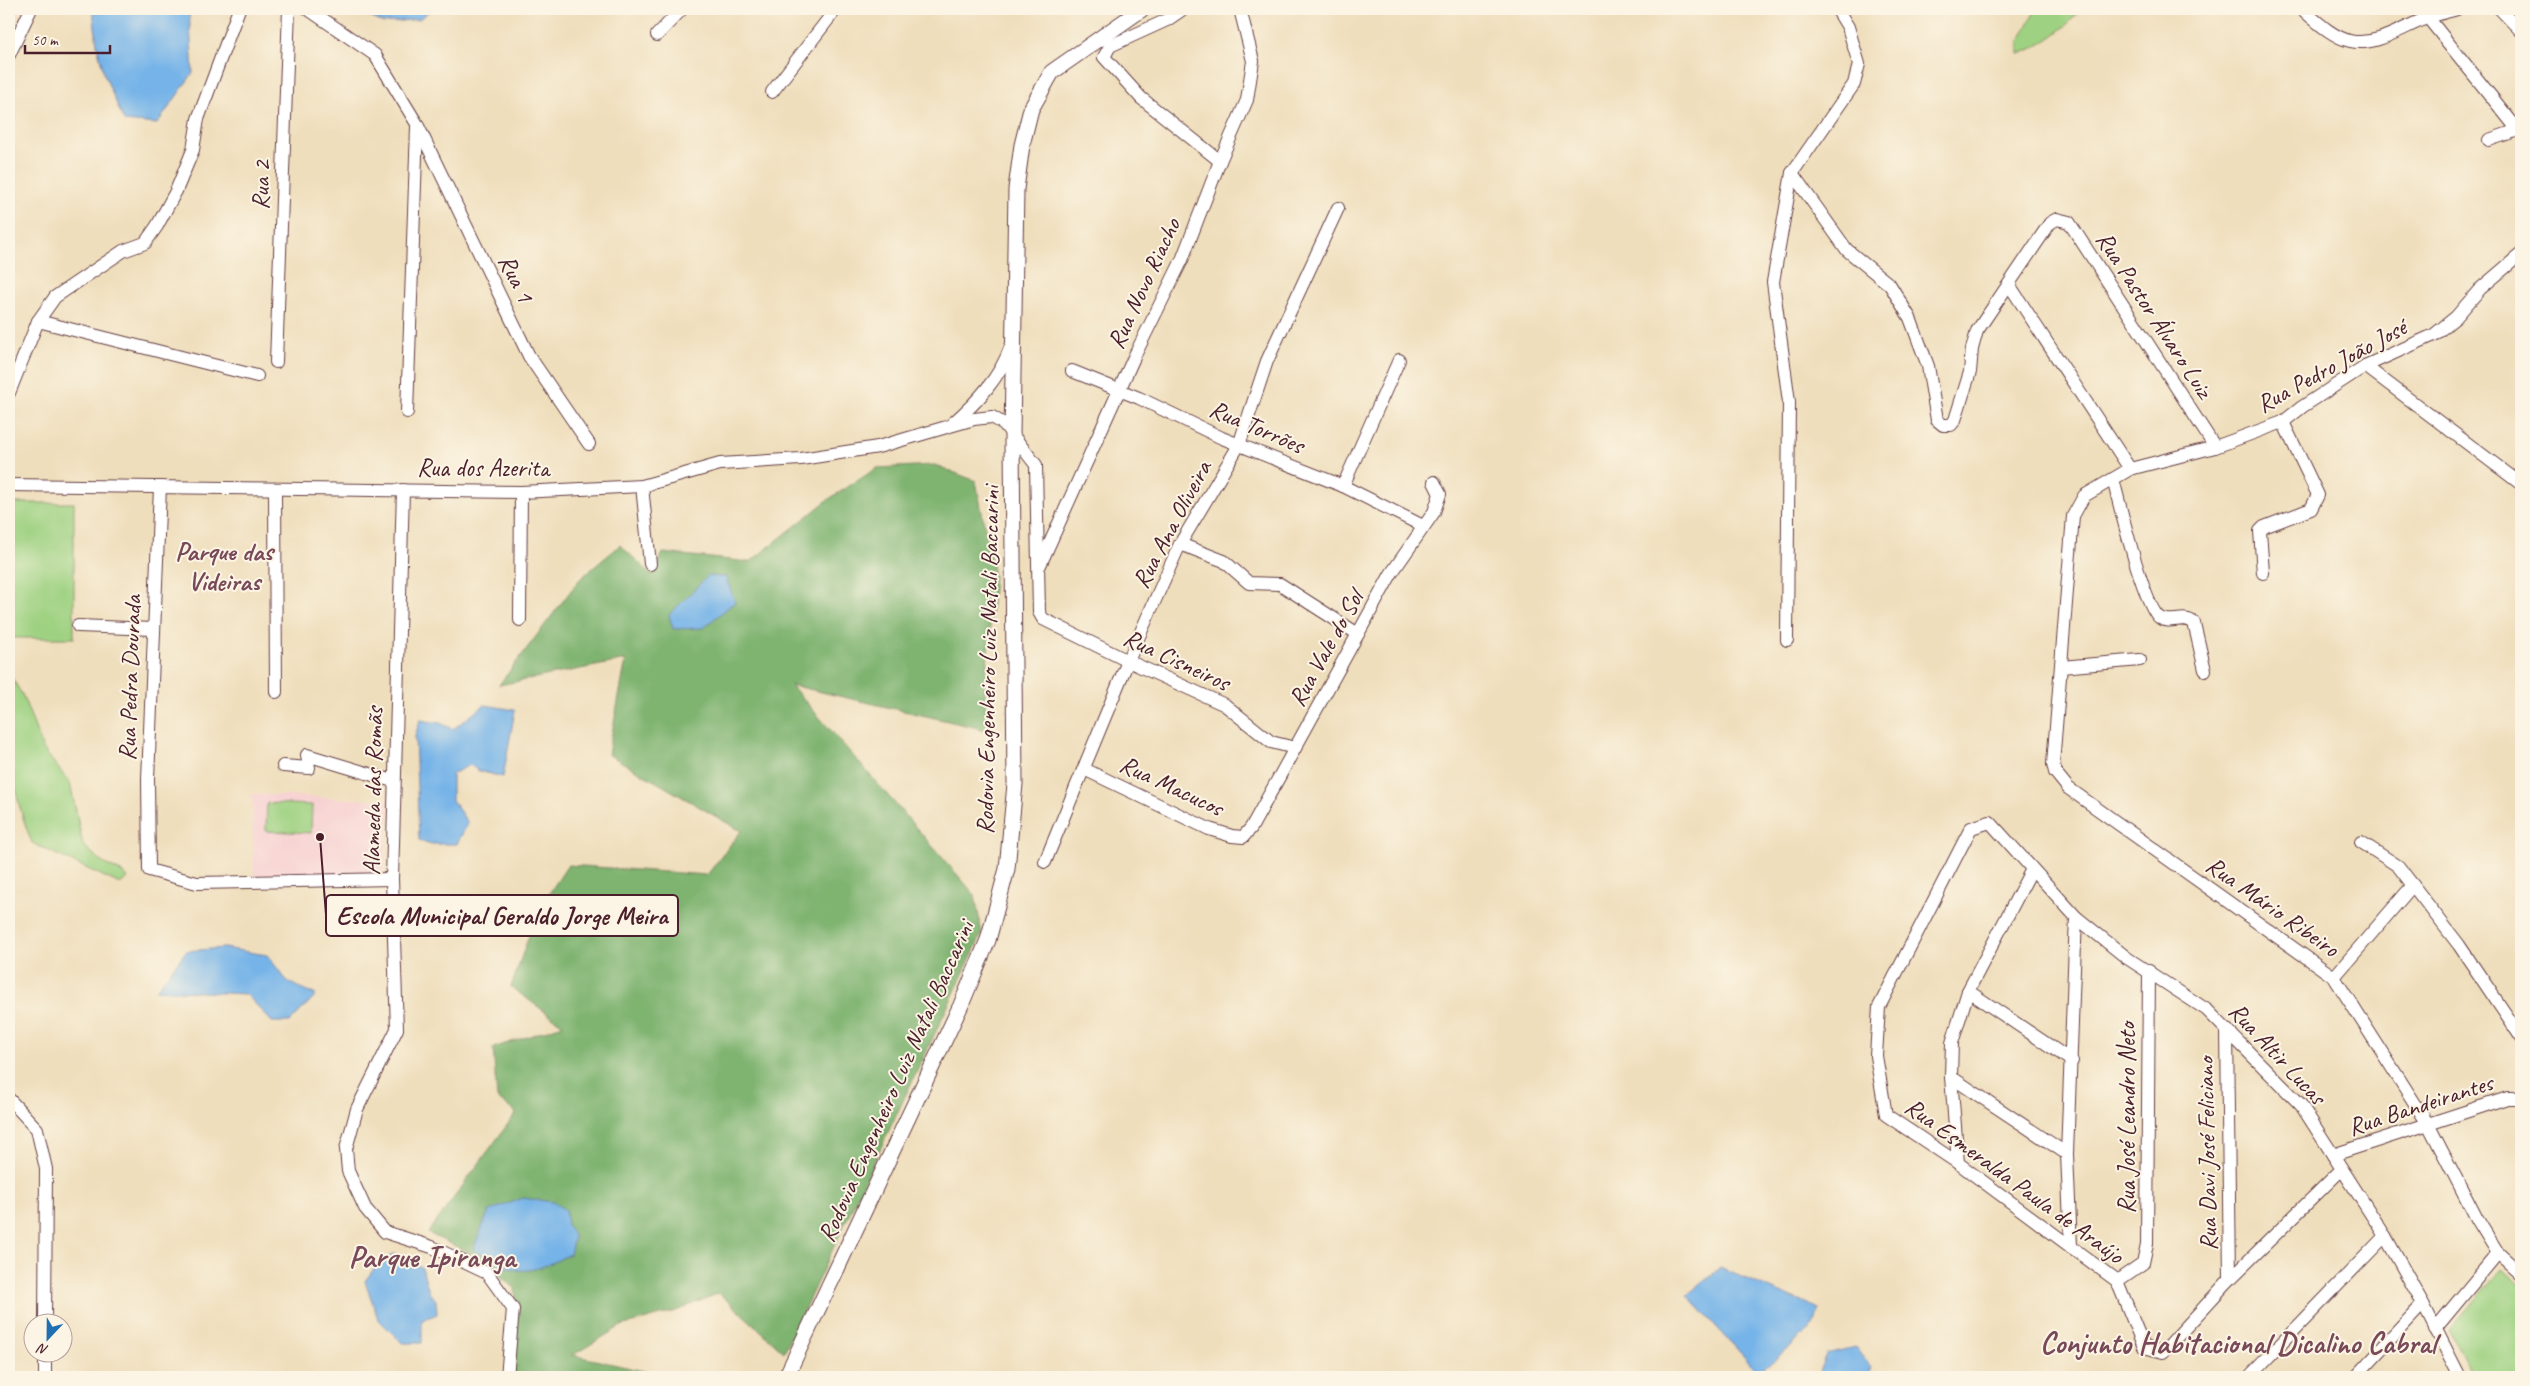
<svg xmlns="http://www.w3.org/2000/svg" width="2530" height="1386" font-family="Caveat,sans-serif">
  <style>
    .built { fill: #f7cfd1 }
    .green { fill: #9ed181; stroke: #747856 }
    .forest { fill: #7eb36f; stroke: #64694d }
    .water { fill: #75b3e8; stroke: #60698a }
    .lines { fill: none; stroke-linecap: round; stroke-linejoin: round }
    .minor-casing { stroke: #633c41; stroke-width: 14 }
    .major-casing { stroke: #633c41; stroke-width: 17 }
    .minor { stroke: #fff; stroke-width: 12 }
    .major { stroke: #fff; stroke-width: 15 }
    .labels { text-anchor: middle; stroke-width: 4; stroke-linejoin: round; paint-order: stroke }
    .street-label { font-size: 25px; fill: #4a1f2b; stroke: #fcf5e5 }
    .neighbourhood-label { font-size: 26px; font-weight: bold; fill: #784958; stroke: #fcf5e5 }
    .district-label { font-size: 30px; font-weight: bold; fill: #784958; stroke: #fcf5e5 }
    .leader { fill: none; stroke: #4a1f2b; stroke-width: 2 }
    .callout-dot { fill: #4a1f2b; stroke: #fcf5e5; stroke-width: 2 }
    .callout { fill: #fcf5e5; stroke: #4a1f2b; stroke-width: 2 }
    .callout-label { font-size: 26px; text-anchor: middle; font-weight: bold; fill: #4a1f2b }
  </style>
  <rect width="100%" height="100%" fill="#fcf5e5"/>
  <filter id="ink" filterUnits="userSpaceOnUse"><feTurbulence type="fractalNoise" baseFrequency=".02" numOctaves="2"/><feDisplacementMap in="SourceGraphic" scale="10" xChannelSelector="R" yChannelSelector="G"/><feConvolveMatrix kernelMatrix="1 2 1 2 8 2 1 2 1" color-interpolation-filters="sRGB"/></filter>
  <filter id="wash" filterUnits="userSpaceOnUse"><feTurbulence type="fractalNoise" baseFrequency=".0096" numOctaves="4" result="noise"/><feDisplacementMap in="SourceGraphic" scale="20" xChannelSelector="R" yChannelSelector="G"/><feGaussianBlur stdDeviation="1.12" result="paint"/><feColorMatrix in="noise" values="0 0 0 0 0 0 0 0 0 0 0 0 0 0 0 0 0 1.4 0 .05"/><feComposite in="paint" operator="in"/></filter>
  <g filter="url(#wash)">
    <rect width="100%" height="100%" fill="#efdebc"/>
    <polygon class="built" points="252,794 390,801 383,874 254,876"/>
    <g class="green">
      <path d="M2036,9H2080C2070,26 2039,48 2019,54V42Z"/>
      <rect x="9" y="503" width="65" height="135"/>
      <path d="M9,673L23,696L43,749L70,783L83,845L103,863L123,873L128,878L120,884L32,843C7,780 9,739 9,673Z"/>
      <polygon points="267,803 312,805 311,833 266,831"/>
      <polygon points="2502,1269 2521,1286 2521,1377 2473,1377 2450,1330"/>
    </g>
    <polygon class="forest" points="935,465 976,481 994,576 985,691 987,730 791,685 975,895 982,934 784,1352 719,1293 676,1311 621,1326 573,1355 670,1377 513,1377 518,1327 515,1288 474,1255 428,1233 516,1113 497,1098 493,1048 563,1025 511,987 538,910 568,865 707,875 741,831 608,754 626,660 499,685 579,580 620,545 652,575 663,553 750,562 829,499 877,468"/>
    <g class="water">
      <polygon points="93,9 189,9 193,73 157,124 124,121 104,74 97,45"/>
      <polygon points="353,9 432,9 419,19 383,23"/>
      <polygon points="708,576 726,577 735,602 703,628 673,629 669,615"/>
      <polygon points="485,705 515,710 503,777 479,771 470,765 452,774 452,800 468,823 457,844 431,844 419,840 415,736 420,720 440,723 453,729"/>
      <polygon points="224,948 267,955 288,982 316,995 290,1022 272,1022 246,994 156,990 186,951"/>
      <path d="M523,1198L553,1202L565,1210L567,1225L574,1237L570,1254C524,1278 516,1275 473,1249L489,1211Z"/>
      <polygon points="394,1254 409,1259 422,1268 429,1292 436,1300 437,1314 422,1320 422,1343 402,1343 378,1319 365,1281 379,1262"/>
      <polygon points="1720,1268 1819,1309 1814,1326 1759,1373 1687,1295"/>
      <polygon points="1855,1347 1871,1368 1865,1377 1817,1377 1826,1354"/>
    </g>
  </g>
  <g filter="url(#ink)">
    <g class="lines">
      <defs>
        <g id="minor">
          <polyline points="308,9 375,55 417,124 529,356 589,444"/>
          <polyline points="1183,9 1167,20 1110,46 1104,57 1141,98 1220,161"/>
          <path d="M2302,9C2315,20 2332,37 2350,41C2376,47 2403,27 2427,18C2437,14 2447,12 2457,9"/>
          <polyline points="2421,9 2518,130"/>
          <polyline points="2500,9 2521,31"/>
          <polyline points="657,35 682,9"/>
          <polyline points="9,55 31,9"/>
          <polyline points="772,92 836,9"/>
          <polyline points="2489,140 2521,129"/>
          <polyline points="1792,173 1847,250 1890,285 1910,318 1928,366 1937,420 1943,425 1951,425 1955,420 1970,372 1972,349 1977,331 2050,223 2057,219 2069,222 2215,447"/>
          <polyline points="2521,254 2480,289 2456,317 2434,335 2365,366 2302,407 2283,422 2215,447 2130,469 2084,496 2073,516 2053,764 2055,772 2068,788 2334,977 2428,1124 2477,1219 2498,1253 2521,1274"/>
          <polyline points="2010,286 2130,469"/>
          <polyline points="38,321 257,376"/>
          <polyline points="276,362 289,9"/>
          <polyline points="2365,366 2521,484"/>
          <polyline points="1072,371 1139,398 1222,438 1343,486 1423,526"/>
          <polyline points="9,393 38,321 55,297 123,251 145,243 157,226 176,191 193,150 198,119 239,9"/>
          <polyline points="407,412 417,127"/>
          <path d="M952,424C977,402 1000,378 1011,346"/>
          <path d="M2113,479C2119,502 2144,608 2160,618C2170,625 2184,614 2194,623L2205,670"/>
          <polyline points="9,485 521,492 642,486 720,464 801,459 878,447 974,419 992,417 1004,424 1036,465 1039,612 1043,619 1128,661 1225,705 1271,742 1295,748"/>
          <polyline points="642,486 650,564"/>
          <polyline points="1343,486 1399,360"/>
          <polyline points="160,487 148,779 149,870 197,883 392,879"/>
          <polyline points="275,489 276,692"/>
          <polyline points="403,490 392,879 397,1029 357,1109 346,1149 348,1171 365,1208 385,1232 432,1247 487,1273 513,1309 507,1377"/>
          <polyline points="1180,544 1224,561 1249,583 1280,584 1358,634"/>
          <polyline points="1040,565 1135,355 1182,260 1220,161 1247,100 1253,61 1240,9"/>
          <polyline points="2263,573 2260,531 2264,527 2311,509 2318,495 2283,422"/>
          <polyline points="520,620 521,492"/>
          <polyline points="78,626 153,629"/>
          <polyline points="1787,640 1789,402 1773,282 1792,173 1854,84 1859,64 1848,27 1837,9"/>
          <polyline points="2061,667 2140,660"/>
          <polyline points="283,766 309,768 307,755 393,781"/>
          <polyline points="1084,769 1209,829 1232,836 1243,837 1251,828 1391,574 1434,512 1440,494 1434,482"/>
          <polyline points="2361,842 2398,866 2459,945 2521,1037"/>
          <polyline points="1045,862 1128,661 1180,544 1239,445 1267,361 1338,208"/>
          <polyline points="2334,977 2413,885"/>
          <polyline points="1968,991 2072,1061"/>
          <polyline points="2227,1030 2230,1279"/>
          <polyline points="1951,1077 2067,1154"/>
          <polyline points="9,1099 37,1129 46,1169 45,1324"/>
          <polyline points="2333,1155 2508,1098 2521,1098"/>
          <polyline points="1958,1163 1951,1077 1952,1043 1968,991 2032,869"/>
          <polyline points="2342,1169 2230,1279 2163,1352 2144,1347 2117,1281 1958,1163 1886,1115 1876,1056 1879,1007 1971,828 1990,822 2076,917 2127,958 2207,1010 2301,1105 2385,1236 2423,1304 2460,1377"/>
          <polyline points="2071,1247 2067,1154 2076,917"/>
          <polyline points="2117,1281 2143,1263 2147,1244 2149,971"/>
          <polyline points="2435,1329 2498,1253"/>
          <polyline points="45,1377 45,1354"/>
          <polyline points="2249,1377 2385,1236"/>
          <polyline points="2355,1377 2423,1304"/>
        </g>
        <polyline id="major" points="786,1377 961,1005 988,940 1007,869 1015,784 1012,437 1016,189 1022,145 1031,109 1052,72 1142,9"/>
      </defs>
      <use href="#minor" class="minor-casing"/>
      <use href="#major" class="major-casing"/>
      <use href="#minor" class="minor"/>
      <use href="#major" class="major"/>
    </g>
  </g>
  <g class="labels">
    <g class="street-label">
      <text transform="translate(260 185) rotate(-88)" y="9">Rua 2</text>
      <text transform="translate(517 278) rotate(64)" y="9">Rua 1</text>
      <text transform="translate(1143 283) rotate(-65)" y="9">Rua Novo Riacho</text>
      <text transform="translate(2155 314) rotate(57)" y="9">Rua Pastor Álvaro Luiz</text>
      <text transform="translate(2331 365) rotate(-29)" y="9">Rua Pedro João José</text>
      <text transform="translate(1257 426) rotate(23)" y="9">Rua Torrões</text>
      <text x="483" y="476">Rua dos Azerita</text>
      <text transform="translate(1171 524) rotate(-62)" y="9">Rua Ana Oliveira</text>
      <text transform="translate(1325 648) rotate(-61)" y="9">Rua Vale do Sol</text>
      <text transform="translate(1177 659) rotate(25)" y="9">Rua Cisneiros</text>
      <text transform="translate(987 660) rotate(-89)" y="9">Rodovia Engenheiro Luiz Natali Baccarini</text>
      <text transform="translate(129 678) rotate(-88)" y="9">Rua Pedra Dourada</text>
      <text transform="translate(1172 785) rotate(25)" y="9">Rua Macucos</text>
      <text transform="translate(372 791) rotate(-89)" y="9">Alameda das Romãs</text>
      <text transform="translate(2273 906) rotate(35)" y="9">Rua Mário Ribeiro</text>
      <text transform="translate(2278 1053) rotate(47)" y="9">Rua Altir Lucas</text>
      <text transform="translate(895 1081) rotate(-66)" y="9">Rodovia Engenheiro Luiz Natali Baccarini</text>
      <text transform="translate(2420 1104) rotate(-18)" y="9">Rua Bandeirantes</text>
      <text transform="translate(2126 1118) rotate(-90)" y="9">Rua José Leandro Neto</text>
      <text transform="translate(2206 1154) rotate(-91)" y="9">Rua Davi José Feliciano</text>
      <text transform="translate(2015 1180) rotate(36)" y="9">Rua Esmeralda Paula de Araújo</text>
    </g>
    <g class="neighbourhood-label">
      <text x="224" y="560">Parque das<tspan x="224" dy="30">Videiras</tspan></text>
    </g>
    <g class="district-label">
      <text x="432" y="1267">Parque Ipiranga</text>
      <text x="2238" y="1353">Conjunto Habitacional Dicalino Cabral</text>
    </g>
  </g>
  <path class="leader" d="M320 837L326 915"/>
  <circle class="callout-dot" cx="320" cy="837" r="5"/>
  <rect class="callout" x="326" y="895" width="352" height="41" rx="5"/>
  <g class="callout-label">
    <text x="502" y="924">Escola Municipal Geraldo Jorge Meira</text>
  </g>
  <rect width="2530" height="1386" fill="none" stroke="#fcf5e5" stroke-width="30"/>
  <g transform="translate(48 1338) rotate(202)"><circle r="24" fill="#fcf5e5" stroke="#b59f9b"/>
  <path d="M0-4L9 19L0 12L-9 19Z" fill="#1f6fb2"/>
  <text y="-8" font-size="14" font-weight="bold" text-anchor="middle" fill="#4a1f2b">N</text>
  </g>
  <path d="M25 45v8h85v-8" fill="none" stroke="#4a1f2b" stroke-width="2.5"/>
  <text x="32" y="45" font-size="15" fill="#4a1f2b" stroke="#fcf5e5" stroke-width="4" paint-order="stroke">50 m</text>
</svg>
